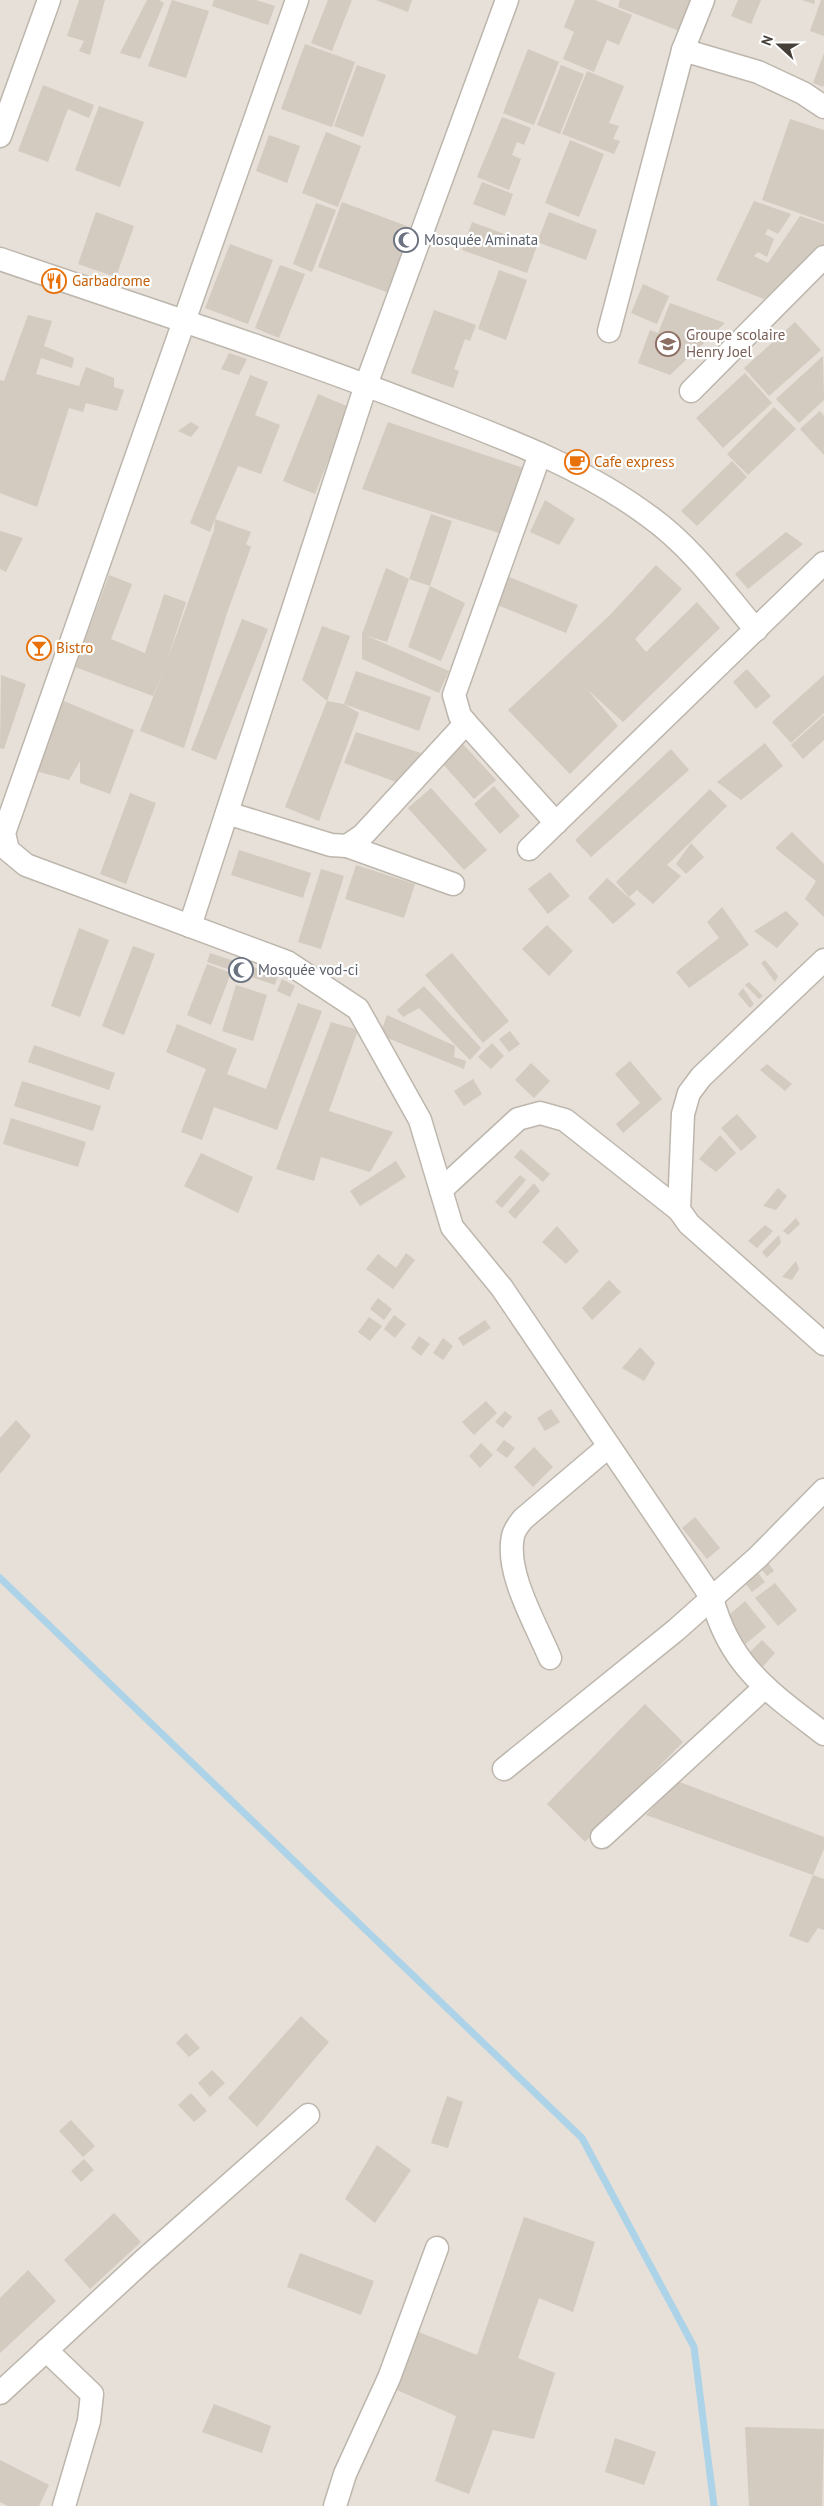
<svg xmlns="http://www.w3.org/2000/svg" width="824" height="2506" font-family="'PT Sans',sans-serif">
  <style>
    .residential { fill: #e6e0d8 }
    .lines { fill: none; stroke-linecap: round; stroke-linejoin: round }
    .stream { stroke: #acd3e8; stroke-width: 7 }
    .building { fill: #d3cac0 }
    .minor-casing { stroke: #bdb6ad; stroke-width: 25 }
    .minor { stroke: #fff; stroke-width: 22 }
    .labels { text-anchor: middle; stroke-width: 4.5; stroke-linejoin: round; paint-order: stroke }
    .worship-label { font-size: 15px; fill: #5b616d; stroke: #fff; text-anchor: start }
    .food-label { font-size: 15px; fill: #c56008; stroke: #fff; text-anchor: start }
    .education-label { font-size: 15px; fill: #785e54; stroke: #fff; text-anchor: start }
  </style>
  <rect width="100%" height="100%" fill="#f2efe9"/>
  <rect class="residential" x="0" y="0" width="824" height="2506"/>
  <g class="lines">
    <polyline class="stream" points="0,1578 582,2138 694,2347 714,2506"/>
  </g>
  <g class="building">
    <polygon points="79,0 105,0 90,55 79,51 84,41 67,36"/>
    <polygon points="147,0 159,0 164,3 140,59 120,53"/>
    <polygon points="172,0 209,11 186,78 148,66"/>
    <polygon points="214,0 256,0 275,6 268,25 212,6"/>
    <polygon points="328,0 352,0 332,51 311,43"/>
    <polygon points="376,0 412,0 408,12"/>
    <polygon points="575,0 595,0 632,15 619,45 607,40 594,72 563,59 574,32 564,27"/>
    <polygon points="620,0 695,0 682,32 618,7"/>
    <polygon points="738,0 761,0 751,24 731,16"/>
    <polygon points="802,0 815,0 814,4"/>
    <polygon points="821,0 824,0 824,36 810,31"/>
    <polygon points="305,44 355,62 332,127 281,109"/>
    <polygon points="528,49 559,62 534,125 503,113"/>
    <polygon points="824,53 824,84 823,87 813,83"/>
    <polygon points="357,65 386,75 363,137 334,126"/>
    <polygon points="561,65 584,74 560,134 537,125"/>
    <polygon points="587,71 624,86 609,123 619,126 613,139 620,141 614,154 562,134"/>
    <polygon points="43,85 94,105 89,118 68,109 48,162 18,151"/>
    <polygon points="99,106 144,122 120,187 75,170"/>
    <polygon points="502,117 531,128 524,145 517,142 512,155 521,159 509,190 477,177"/>
    <polygon points="790,119 824,130 824,222 762,200"/>
    <polygon points="326,132 361,146 338,207 302,193"/>
    <polygon points="269,135 300,146 287,183 256,171"/>
    <polygon points="570,140 604,154 579,217 545,203"/>
    <polygon points="482,182 513,194 505,216 473,204"/>
    <polygon points="754,201 791,214 778,234 768,229 765,234 774,239 767,257 758,252 754,256 768,263 800,216 824,224 824,246 764,299 716,280"/>
    <polygon points="342,202 415,229 392,294 318,267"/>
    <polygon points="316,203 336,210 312,272 293,264"/>
    <polygon points="96,212 134,226 116,277 78,264"/>
    <polygon points="549,212 597,230 586,260 537,242"/>
    <polygon points="472,222 537,246 527,273 462,250"/>
    <polygon points="230,244 273,260 248,324 205,308"/>
    <polygon points="280,265 305,274 279,338 255,328"/>
    <polygon points="499,270 527,280 506,340 478,329"/>
    <polygon points="643,284 669,296 657,324 631,313"/>
    <polygon points="670,303 725,323 670,375 638,363 650,330 658,333"/>
    <polygon points="434,310 476,325 470,341 465,339 454,369 459,371 453,388 411,373"/>
    <polygon points="28,315 52,321 44,346 74,358 72,368 41,358 36,374 79,386 86,367 114,378 114,387 124,390 117,411 86,403 83,412 69,408 37,507 0,493 0,380 4,381"/>
    <polygon points="795,322 821,350 769,396 744,368"/>
    <polygon points="229,353 247,359 239,375 221,369"/>
    <polygon points="823,356 824,400 799,423 776,399"/>
    <polygon points="745,373 772,403 723,448 696,418"/>
    <polygon points="250,375 268,382 255,415 280,425 261,474 238,466 215,519 251,532 246,544 251,547 227,613 184,748 140,731 164,669 153,696 75,667 109,575 132,584 111,639 145,653 164,594 186,602 167,661 214,530 215,519 210,532 190,523"/>
    <polygon points="318,394 349,407 315,494 283,481"/>
    <polygon points="774,407 796,429 748,475 727,454"/>
    <polygon points="820,411 824,416 824,455 800,429"/>
    <polygon points="191,422 199,427 191,437 178,431"/>
    <polygon points="388,422 526,469 499,533 362,489"/>
    <polygon points="732,461 747,477 697,526 681,511"/>
    <polygon points="545,500 575,519 559,545 530,532"/>
    <polygon points="431,514 452,521 430,586 409,579"/>
    <polygon points="0,531 23,538 6,572 0,569"/>
    <polygon points="786,532 803,544 748,589 735,574"/>
    <polygon points="656,565 682,589 635,639 646,652 697,602 720,628 623,722 588,690 618,726 570,774 508,710 610,615"/>
    <polygon points="386,568 409,579 387,642 367,636 449,671 439,693 362,659 362,634"/>
    <polygon points="507,576 578,605 566,633 495,604"/>
    <polygon points="430,586 465,603 441,661 408,647"/>
    <polygon points="242,619 268,629 216,760 191,750"/>
    <polygon points="322,626 350,636 327,701 302,680"/>
    <polygon points="747,669 771,696 756,709 733,682"/>
    <polygon points="356,671 431,697 419,731 344,704 359,713 319,821 285,807 327,701 344,704"/>
    <polygon points="1,675 26,684 4,749 0,748"/>
    <polygon points="824,675 824,713 791,743 772,722"/>
    <polygon points="59,699 134,730 110,794 80,783 80,761 69,780 32,770"/>
    <polygon points="824,715 824,740 803,759 791,745"/>
    <polygon points="356,732 424,754 399,783 344,763"/>
    <polygon points="765,743 783,766 741,800 717,782"/>
    <polygon points="463,744 496,780 474,799 442,763"/>
    <polygon points="671,749 689,770 591,857 575,840"/>
    <polygon points="494,786 520,816 500,834 474,804"/>
    <polygon points="431,788 487,850 464,870 408,808"/>
    <polygon points="710,789 727,806 667,865 681,876 653,904 637,890 629,897 616,882"/>
    <polygon points="130,793 156,803 126,884 100,874"/>
    <polygon points="792,832 824,864 824,917 805,899 816,881 775,848"/>
    <polygon points="691,843 704,857 686,874 676,864"/>
    <polygon points="239,850 311,873 303,898 231,875"/>
    <polygon points="356,865 415,884 404,918 345,899"/>
    <polygon points="321,869 344,876 321,949 298,942"/>
    <polygon points="550,872 570,896 548,914 528,889"/>
    <polygon points="607,878 636,904 613,924 588,898"/>
    <polygon points="722,907 749,945 689,988 676,972 719,938 707,922"/>
    <polygon points="786,911 799,924 777,948 754,931"/>
    <polygon points="547,925 573,951 549,976 522,949"/>
    <polygon points="79,928 109,940 80,1017 51,1006"/>
    <polygon points="133,946 155,954 124,1035 102,1026"/>
    <polygon points="210,953 278,975 275,985 207,962"/>
    <polygon points="452,953 509,1021 483,1043 425,975"/>
    <polygon points="765,960 778,976 775,982 761,963"/>
    <polygon points="207,964 231,973 211,1025 187,1015"/>
    <polygon points="282,979 295,986 290,997 277,991"/>
    <polygon points="749,982 763,996 759,999 745,985"/>
    <polygon points="236,985 267,995 253,1041 222,1031"/>
    <polygon points="424,986 481,1048 470,1060 419,1008 403,1017 397,1010"/>
    <polygon points="743,988 754,1004 750,1008 738,994"/>
    <polygon points="298,1003 322,1011 277,1130 214,1107 202,1140 181,1132 206,1069 166,1052 177,1024 237,1049 227,1074 266,1089"/>
    <polygon points="387,1015 455,1046 454,1057 466,1061 464,1069 380,1035"/>
    <polygon points="331,1022 358,1030 329,1111 393,1132 370,1172 321,1157 314,1181 276,1169"/>
    <polygon points="510,1031 520,1044 509,1052 499,1039"/>
    <polygon points="492,1043 504,1056 491,1069 478,1057"/>
    <polygon points="34,1045 115,1073 109,1090 28,1062"/>
    <polygon points="630,1061 662,1099 623,1133 616,1124 640,1103 615,1074"/>
    <polygon points="531,1063 550,1081 534,1098 515,1080"/>
    <polygon points="767,1064 792,1084 785,1091 760,1070"/>
    <polygon points="473,1079 482,1094 464,1106 454,1091"/>
    <polygon points="22,1081 101,1106 93,1131 14,1106"/>
    <polygon points="737,1114 757,1137 741,1151 721,1128"/>
    <polygon points="11,1118 86,1142 78,1167 3,1144"/>
    <polygon points="720,1135 736,1153 716,1172 699,1159"/>
    <polygon points="521,1149 550,1174 543,1182 514,1157"/>
    <polygon points="201,1153 253,1177 238,1213 184,1186"/>
    <polygon points="396,1161 406,1177 360,1206 350,1191"/>
    <polygon points="520,1175 526,1180 502,1208 495,1202"/>
    <polygon points="534,1183 540,1191 515,1219 508,1212"/>
    <polygon points="778,1188 787,1196 776,1210 763,1206"/>
    <polygon points="796,1218 800,1224 788,1235 783,1231"/>
    <polygon points="765,1225 773,1231 757,1248 748,1241"/>
    <polygon points="557,1226 579,1251 566,1264 542,1242"/>
    <polygon points="779,1235 781,1243 767,1258 762,1252"/>
    <polygon points="406,1253 415,1260 393,1289 366,1269 378,1254 396,1268"/>
    <polygon points="796,1261 799,1269 792,1280 782,1277"/>
    <polygon points="609,1280 621,1292 592,1320 582,1308"/>
    <polygon points="378,1298 392,1309 384,1320 370,1309"/>
    <polygon points="394,1315 406,1324 395,1338 384,1329"/>
    <polygon points="369,1317 382,1326 370,1341 358,1332"/>
    <polygon points="485,1320 491,1328 463,1346 458,1338"/>
    <polygon points="419,1336 430,1344 421,1356 411,1348"/>
    <polygon points="443,1338 453,1346 443,1360 433,1353"/>
    <polygon points="640,1347 655,1363 644,1381 622,1368"/>
    <polygon points="486,1401 497,1413 474,1435 462,1422"/>
    <polygon points="551,1409 560,1422 545,1431 537,1418"/>
    <polygon points="505,1411 512,1417 503,1428 495,1422"/>
    <polygon points="16,1420 31,1436 0,1474 0,1438"/>
    <polygon points="504,1440 515,1448 507,1458 496,1450"/>
    <polygon points="481,1443 493,1455 480,1468 469,1456"/>
    <polygon points="534,1447 553,1467 533,1487 514,1467"/>
    <polygon points="695,1517 720,1548 707,1559 682,1528"/>
    <polygon points="766,1560 774,1571 767,1576 759,1566"/>
    <polygon points="758,1573 765,1582 752,1592 745,1583"/>
    <polygon points="775,1583 797,1610 778,1626 755,1598"/>
    <polygon points="745,1601 766,1627 742,1647 721,1622"/>
    <polygon points="762,1640 775,1653 759,1671 745,1657"/>
    <polygon points="645,1704 683,1742 585,1842 547,1804"/>
    <polygon points="677,1781 824,1837 824,1849 813,1875 646,1815"/>
    <polygon points="813,1875 824,1879 824,1930 818,1928 808,1943 789,1936"/>
    <polygon points="301,2016 329,2042 257,2127 228,2098"/>
    <polygon points="186,2033 200,2048 189,2057 176,2043"/>
    <polygon points="212,2070 225,2083 210,2097 198,2083"/>
    <polygon points="191,2093 207,2111 194,2122 178,2105"/>
    <polygon points="447,2096 463,2102 448,2148 431,2143"/>
    <polygon points="71,2120 95,2146 83,2157 59,2131"/>
    <polygon points="377,2145 411,2170 375,2223 345,2199"/>
    <polygon points="84,2159 94,2170 81,2182 71,2171"/>
    <polygon points="114,2213 141,2242 90,2289 64,2260"/>
    <polygon points="524,2217 595,2242 573,2312 539,2298 518,2358 555,2373 534,2439 493,2430 469,2494 435,2481 456,2416 397,2390 416,2331 477,2355"/>
    <polygon points="300,2253 374,2281 361,2315 287,2287"/>
    <polygon points="28,2270 56,2301 0,2353 0,2298"/>
    <polygon points="214,2404 271,2426 262,2453 202,2432"/>
    <polygon points="745,2427 824,2429 822,2506 749,2506"/>
    <polygon points="615,2438 656,2452 644,2485 605,2472"/>
    <polygon points="0,2460 49,2485 39,2506 8,2506 0,2502"/>
  </g>
  <g class="lines">
    <defs>
      <g id="minor">
        <path d="M297,0L4,833L8,850L26,865L287,962L358,1009L420,1120L452,1227L502,1288L712,1598C730,1667 771,1693 824,1734"/>
        <polyline points="683,50 758,72 803,93 824,107"/>
        <polyline points="0,136 49,0"/>
        <path d="M0,259C141,307 284,353 423,407C501,437 582,466 650,517C692,547 723,591 756,630"/>
        <polyline points="609,331 683,50 703,0"/>
        <polyline points="691,391 824,257"/>
        <polyline points="466,723 460,716 454,695 540,454"/>
        <polyline points="227,813 331,845 347,846 363,835 466,723 556,823"/>
        <polyline points="347,846 453,884"/>
        <polyline points="529,849 824,563"/>
        <polyline points="190,926 366,385 507,0"/>
        <polyline points="824,960 701,1077 689,1093 683,1114 679,1210 689,1224 824,1344"/>
        <polyline points="441,1190 518,1119 540,1113 565,1120 679,1210"/>
        <path d="M550,1658C536,1624 505,1573 513,1536C514,1530 519,1524 523,1519L609,1446"/>
        <polyline points="504,1769 676,1630 758,1557 824,1490"/>
        <polyline points="602,1837 764,1688"/>
        <polyline points="46,2350 92,2394 89,2421 64,2506"/>
        <polyline points="0,2393 144,2260 308,2115"/>
        <polyline points="335,2506 345,2474 389,2378 437,2248"/>
      </g>
    </defs>
    <use href="#minor" class="minor-casing"/>
    <use href="#minor" class="minor"/>
  </g>
  <defs>
    <symbol id="mosque-ring" viewBox="-11 -11 22 22"><circle r="9.5" fill="#fff" stroke="#6b7280" stroke-width="1.5"/><path d="M3.5-4.9A6 6 0 1 0 3.5 4.9A5 5 0 1 1 3.5-4.9Z" fill="#6b7280"/></symbol>
    <symbol id="restaurant-ring" viewBox="-11 -11 22 22"><circle r="9.5" fill="#fff" stroke="#e8710a" stroke-width="1.5"/><path d="M-5-6h1v4h1v-4h1v4h1v-4h1v5L-1.5 .5V6h-2V.5L-5-1ZM5-6V6H3V1.5H1.5Q1.5-4 5-6Z" fill="#e8710a"/></symbol>
    <symbol id="school-ring" viewBox="-11 -11 22 22"><circle r="9.5" fill="#fff" stroke="#8d6e63" stroke-width="1.5"/><path d="M0-5L7-2L0 1L-7-2ZM-4 1L0 2.5L4 1V4Q0 6-4 4Z" fill="#8d6e63"/></symbol>
    <symbol id="cafe-ring" viewBox="-11 -11 22 22"><circle r="9.5" fill="#fff" stroke="#e8710a" stroke-width="1.5"/><path d="M-5.5-4.5H6V0H3Q3 3.5 0 3.5H-2.5Q-5.5 3.5-5.5 0ZM3-3.2v2h1.7v-2ZM-6 4.5H4V6H-6Z" fill="#e8710a"/></symbol>
    <symbol id="bar-ring" viewBox="-11 -11 22 22"><circle r="9.5" fill="#fff" stroke="#e8710a" stroke-width="1.5"/><path d="M-6-5H6L.8 .8V4.5H3.5V6h-7V4.5H-.8V.8Z" fill="#e8710a"/></symbol>
  </defs>
  <g fill-rule="evenodd">
    <use href="#mosque-ring" x="392" y="226" width="28" height="28"/>
    <use href="#restaurant-ring" x="40" y="267" width="28" height="28"/>
    <use href="#school-ring" x="654" y="330" width="28" height="28"/>
    <use href="#cafe-ring" x="563" y="448" width="28" height="28"/>
    <use href="#bar-ring" x="25" y="634" width="28" height="28"/>
    <use href="#mosque-ring" x="227" y="956" width="28" height="28"/>
  </g>
  <g class="labels">
    <g class="worship-label">
      <text x="424" y="245">Mosquée Aminata</text>
      <text x="258" y="975">Mosquée vod-ci</text>
    </g>
    <g class="food-label">
      <text x="72" y="286">Garbadrome</text>
      <text x="594" y="467">Cafe express</text>
      <text x="56" y="653">Bistro</text>
    </g>
    <g class="education-label">
      <text x="686" y="340">Groupe scolaire<tspan x="686" dy="17">Henry Joel</tspan></text>
    </g>
  </g>
  <g transform="translate(779 45) rotate(291)" stroke="#ffffff" stroke-width="4" paint-order="stroke">
  <path d="M0-4L9 19L0 12L-9 19Z" fill="#453f38"/>
  <text y="-8" font-size="14" font-weight="bold" text-anchor="middle" fill="#453f38">N</text>
  </g>
</svg>
